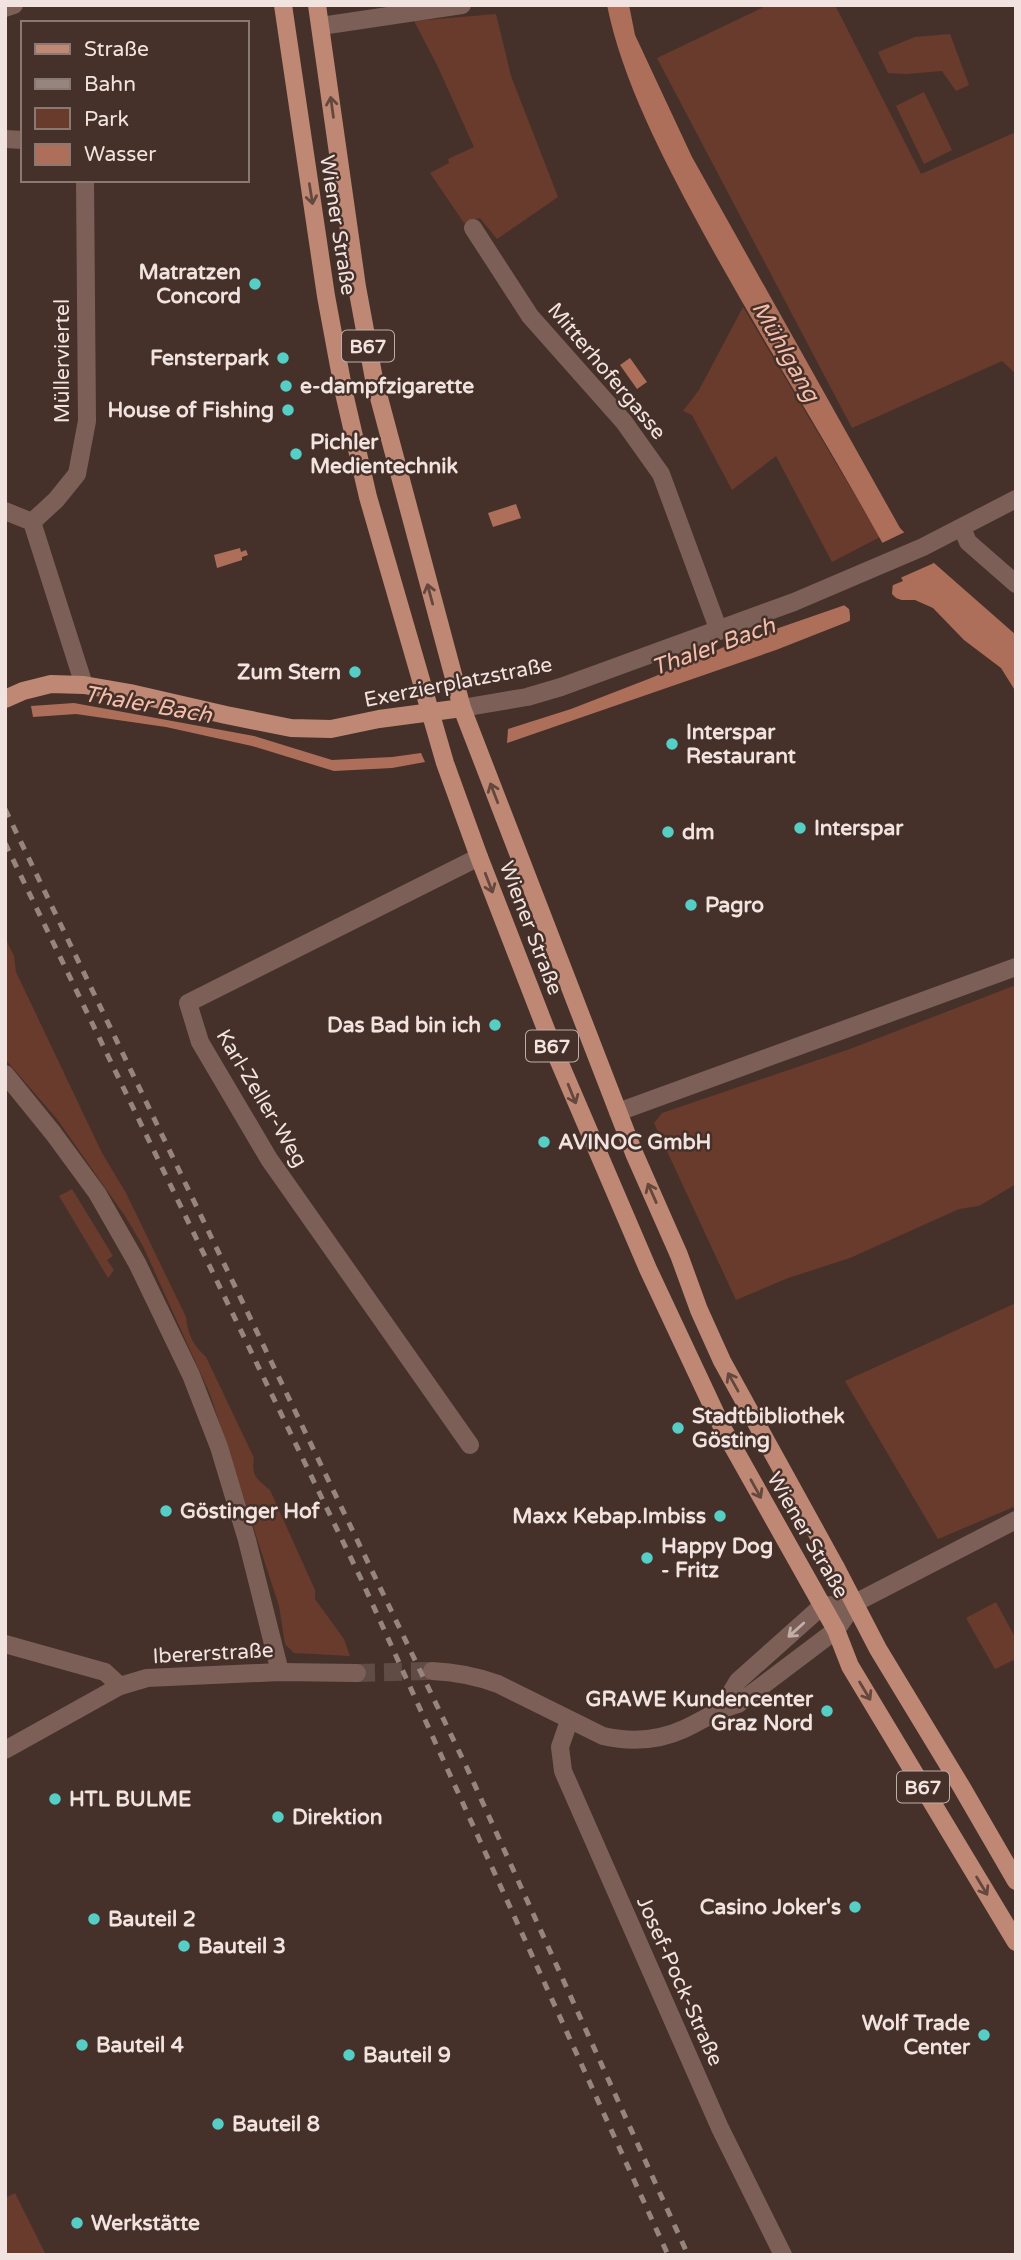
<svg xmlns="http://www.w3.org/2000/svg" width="1021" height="2260" font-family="'Varela Round',sans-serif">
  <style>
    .green { fill: #683b2c }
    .water { fill: #ae6f5a }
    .pier { fill: #46312a }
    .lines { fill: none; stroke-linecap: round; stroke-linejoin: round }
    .minor-tunnel { stroke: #604c45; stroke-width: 18; stroke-dasharray: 18 9; stroke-linecap: butt }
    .minor { stroke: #7c6057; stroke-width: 18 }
    .major { stroke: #bf8875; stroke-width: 18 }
    .rail { stroke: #96847e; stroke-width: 5; stroke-dasharray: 9 9; stroke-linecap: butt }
    .oneway { stroke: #64473d }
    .oneway2 { stroke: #c2afa9 }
    .poi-dot { fill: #55cec6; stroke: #46312a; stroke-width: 2.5 }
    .labels { text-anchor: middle; stroke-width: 5; stroke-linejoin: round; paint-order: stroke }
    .shield { fill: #46312a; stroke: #beaea9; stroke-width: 2 }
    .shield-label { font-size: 19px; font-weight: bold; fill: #f1e3df }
    .street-label { font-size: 21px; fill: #f1e3df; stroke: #46312a }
    .poi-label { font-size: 21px; font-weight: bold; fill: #f1e3df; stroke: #46312a; text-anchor: start }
    .water-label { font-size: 23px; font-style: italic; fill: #f5beab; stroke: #46312a }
  </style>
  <rect width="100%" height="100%" fill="#46312a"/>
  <g class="green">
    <polygon points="768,5 835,5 921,174 1016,132 1016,374 1002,361 852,428 657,58"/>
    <polygon points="496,14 511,76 558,197 497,239 480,218 464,223 430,173 449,163 448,159 474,147 437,65 414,21"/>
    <polygon points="950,34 969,85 956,91 942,71 906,74 888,73 878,52 915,37"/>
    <polygon points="924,92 952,150 924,164 896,106"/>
    <polygon points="743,307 880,537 832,562 776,456 732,490 692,415 683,411 699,390"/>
    <path d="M5,938L14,956L16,972L102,1153L126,1193L186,1317C188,1335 193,1345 206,1357L254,1458C251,1477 257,1479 270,1490L315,1590V1599L344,1639L350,1656L294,1653L285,1644L279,1606L210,1394L143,1246L125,1216L57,1119L5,1059Z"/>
    <polygon points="1016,985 1016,1184 979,1206 959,1209 850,1258 788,1278 736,1300 654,1123 662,1113 850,1049"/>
    <polygon points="72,1189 113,1256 107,1260 114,1270 108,1278 59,1196"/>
    <polygon points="1016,1303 1016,1506 938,1539 845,1381"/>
    <polygon points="996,1602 1016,1639 1016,1659 995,1669 966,1618"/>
    <polygon points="15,2193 46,2255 5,2255 5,2198"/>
  </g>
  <g class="water">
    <path d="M607,5H629L635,35L692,157L900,528L934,563L1016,635V692L1001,668L964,640L933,608L915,600H903L776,650L507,743L508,729L571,709L651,678L724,647L845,605L903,581C839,460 764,345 699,225C663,158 622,80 607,5Z"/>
    <polygon points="630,358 647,382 637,389 620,365"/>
    <polygon points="516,504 521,518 493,527 488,513"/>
    <polygon points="240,548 241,552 246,550 248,555 242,557 242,560 217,568 214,555"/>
    <polygon points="74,703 254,736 332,760 392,757 421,753 425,762 392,768 334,771 252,746 166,727 76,714 33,717 31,706"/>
  </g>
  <g class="pier">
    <polygon points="907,531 921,544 934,563 898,579 880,544"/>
    <polygon points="895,580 893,582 892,594 896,598 907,602 846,626 850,620 850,615 849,609 840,602"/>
  </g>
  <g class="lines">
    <polyline class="minor-tunnel" points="357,1673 432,1671"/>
    <g class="minor">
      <polyline points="5,8 14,5"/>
      <polyline points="321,26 462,5"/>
      <polyline points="5,139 23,140"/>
      <polyline points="473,228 530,316 624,422 661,474 719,631"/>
      <polyline points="5,511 32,522 84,685"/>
      <polyline points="32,522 56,500 77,474 87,421 85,180"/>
      <polyline points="962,528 968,542 1016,584"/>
      <polyline points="462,708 527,697 561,687 794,602 923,547 1016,499"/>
      <polyline points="5,1074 53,1133 97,1193 137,1263 191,1375 219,1447 247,1540 280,1672"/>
      <polyline points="618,1112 1016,967"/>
      <polyline points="470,1445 269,1159 200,1042 188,1003 479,857"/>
      <polyline points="5,1644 105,1672 120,1686"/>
      <path d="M432,1671C455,1672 476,1676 498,1684L603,1736C630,1742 658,1741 684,1729C702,1721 718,1709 738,1704L836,1630L855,1603"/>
      <polyline points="721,1709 738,1681 822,1606 855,1603 1016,1520"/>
      <polyline points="569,1721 560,1747 563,1771 720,2128 783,2255"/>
      <polyline points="5,1750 120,1686 147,1678 280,1672 357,1673"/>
    </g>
    <g class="major">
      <polyline points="283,5 326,296 344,393 368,497 445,763 479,857 552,1045 648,1269 723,1429 836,1630 850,1666 1016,1942"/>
      <polyline points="317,5 357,287 374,379 462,708 634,1153 679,1255 699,1310 722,1361 835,1566 878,1649 961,1786 1016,1881"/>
      <polyline points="5,699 23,691 51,684 84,685 130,693 226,715 291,728 331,729 379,719 462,708"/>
    </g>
    <g class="rail">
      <polyline points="5,809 467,1768 688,2255"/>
      <polyline points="5,843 362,1581 668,2255"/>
    </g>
  </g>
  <defs><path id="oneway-shaft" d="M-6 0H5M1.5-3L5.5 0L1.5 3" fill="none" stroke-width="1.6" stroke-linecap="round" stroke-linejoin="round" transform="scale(1.75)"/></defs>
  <g class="oneway">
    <use href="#oneway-shaft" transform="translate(332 107) rotate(-98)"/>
    <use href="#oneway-shaft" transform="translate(311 194) rotate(81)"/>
    <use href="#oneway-shaft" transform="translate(430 594) rotate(-105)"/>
    <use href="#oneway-shaft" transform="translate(494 793) rotate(-111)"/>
    <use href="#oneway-shaft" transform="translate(489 883) rotate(69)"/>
    <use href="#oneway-shaft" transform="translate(572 1094) rotate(68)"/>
    <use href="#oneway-shaft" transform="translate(652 1193) rotate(-114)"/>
    <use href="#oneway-shaft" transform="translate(733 1382) rotate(-119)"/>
    <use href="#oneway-shaft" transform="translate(756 1489) rotate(61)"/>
    <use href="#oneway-shaft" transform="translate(865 1691) rotate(59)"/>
    <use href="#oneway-shaft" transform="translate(982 1886) rotate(59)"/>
  </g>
  <use class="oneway2" href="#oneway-shaft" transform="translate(796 1630) rotate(138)"/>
  <g class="poi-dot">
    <circle cx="255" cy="284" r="7"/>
    <circle cx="283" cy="358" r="7"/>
    <circle cx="286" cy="386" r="7"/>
    <circle cx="288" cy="410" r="7"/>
    <circle cx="296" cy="454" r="7"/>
    <circle cx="355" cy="672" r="7"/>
    <circle cx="672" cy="744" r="7"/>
    <circle cx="800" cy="828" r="7"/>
    <circle cx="668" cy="832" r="7"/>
    <circle cx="691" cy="905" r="7"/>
    <circle cx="495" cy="1025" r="7"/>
    <circle cx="544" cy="1142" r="7"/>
    <circle cx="678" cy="1428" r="7"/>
    <circle cx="166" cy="1511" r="7"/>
    <circle cx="720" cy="1516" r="7"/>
    <circle cx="647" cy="1558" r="7"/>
    <circle cx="827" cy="1711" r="7"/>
    <circle cx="55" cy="1799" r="7"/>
    <circle cx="278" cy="1817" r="7"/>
    <circle cx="855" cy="1907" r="7"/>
    <circle cx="94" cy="1919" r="7"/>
    <circle cx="184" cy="1946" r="7"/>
    <circle cx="984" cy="2035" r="7"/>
    <circle cx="82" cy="2045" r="7"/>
    <circle cx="349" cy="2055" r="7"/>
    <circle cx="218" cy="2124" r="7"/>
    <circle cx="77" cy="2223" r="7"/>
  </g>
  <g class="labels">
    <g class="shield">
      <rect x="342" y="330.5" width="52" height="31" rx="5"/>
      <rect x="526" y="1030.5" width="52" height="31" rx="5"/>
      <rect x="897" y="1771.5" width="52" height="31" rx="5"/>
    </g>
    <g class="shield-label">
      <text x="368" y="353">B67</text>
      <text x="552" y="1053">B67</text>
      <text x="923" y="1794">B67</text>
    </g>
    <g class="street-label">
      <text transform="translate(338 225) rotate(81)" y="7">Wiener Straße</text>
      <text transform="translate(62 361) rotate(-90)" y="7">Müllerviertel</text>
      <text transform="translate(607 371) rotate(50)" y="7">Mitterhofergasse</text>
      <text transform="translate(458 682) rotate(-11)" y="7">Exerzierplatzstraße</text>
      <text transform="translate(531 928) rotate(69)" y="7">Wiener Straße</text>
      <text transform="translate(262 1098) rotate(59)" y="7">Karl-Zeller-Weg</text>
      <text transform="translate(808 1535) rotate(60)" y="7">Wiener Straße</text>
      <text transform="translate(213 1653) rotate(-3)" y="7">Ibererstraße</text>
      <text transform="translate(680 1981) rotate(66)" y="7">Josef-Pock-Straße</text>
    </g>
    <g class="poi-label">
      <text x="241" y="279" text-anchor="end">Matratzen<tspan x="241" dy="24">Concord</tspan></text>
      <text x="269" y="365" text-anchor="end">Fensterpark</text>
      <text x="300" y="393">e-dampfzigarette</text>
      <text x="274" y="417" text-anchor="end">House of Fishing</text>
      <text x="310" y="449">Pichler<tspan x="310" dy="24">Medientechnik</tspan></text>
      <text x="341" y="679" text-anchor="end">Zum Stern</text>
      <text x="686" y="739">Interspar<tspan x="686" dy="24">Restaurant</tspan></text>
      <text x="814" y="835">Interspar</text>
      <text x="682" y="839">dm</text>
      <text x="705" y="912">Pagro</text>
      <text x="481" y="1032" text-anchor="end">Das Bad bin ich</text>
      <text x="558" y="1149">AVINOC GmbH</text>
      <text x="692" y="1423">Stadtbibliothek<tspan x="692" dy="24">Gösting</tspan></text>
      <text x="180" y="1518">Göstinger Hof</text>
      <text x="706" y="1523" text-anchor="end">Maxx Kebap.Imbiss</text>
      <text x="661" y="1553">Happy Dog<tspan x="661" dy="24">- Fritz</tspan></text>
      <text x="813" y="1706" text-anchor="end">GRAWE Kundencenter<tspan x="813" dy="24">Graz Nord</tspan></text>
      <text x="69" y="1806">HTL BULME</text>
      <text x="292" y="1824">Direktion</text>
      <text x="841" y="1914" text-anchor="end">Casino Joker's</text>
      <text x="108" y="1926">Bauteil 2</text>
      <text x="198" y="1953">Bauteil 3</text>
      <text x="970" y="2030" text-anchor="end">Wolf Trade<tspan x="970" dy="24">Center</tspan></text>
      <text x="96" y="2052">Bauteil 4</text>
      <text x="363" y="2062">Bauteil 9</text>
      <text x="232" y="2131">Bauteil 8</text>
      <text x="91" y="2230">Werkstätte</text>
    </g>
    <g class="water-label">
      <text transform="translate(786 351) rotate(60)" y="8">Mühlgang</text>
      <text transform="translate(713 646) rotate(-20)" y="8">Thaler Bach</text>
      <text transform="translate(148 704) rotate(10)" y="8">Thaler Bach</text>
    </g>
  </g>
  <rect width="1021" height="2260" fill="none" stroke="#f1e3df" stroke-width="14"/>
  <rect x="21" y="21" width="228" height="161" fill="#46312a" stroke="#8a7872" stroke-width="2"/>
  <rect x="35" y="44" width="35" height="10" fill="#bf8875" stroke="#8a7872" stroke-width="2"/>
  <text x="84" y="56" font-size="21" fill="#f1e3df">Straße</text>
  <rect x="35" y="79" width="35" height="10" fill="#96847e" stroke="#8a7872" stroke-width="2"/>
  <text x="84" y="91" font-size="21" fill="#f1e3df">Bahn</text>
  <rect x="35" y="108" width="35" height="21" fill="#683b2c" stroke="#8a7872" stroke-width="2"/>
  <text x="84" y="126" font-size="21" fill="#f1e3df">Park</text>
  <rect x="35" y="144" width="35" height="21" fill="#ae6f5a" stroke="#8a7872" stroke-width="2"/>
  <text x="84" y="161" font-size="21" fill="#f1e3df">Wasser</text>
</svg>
